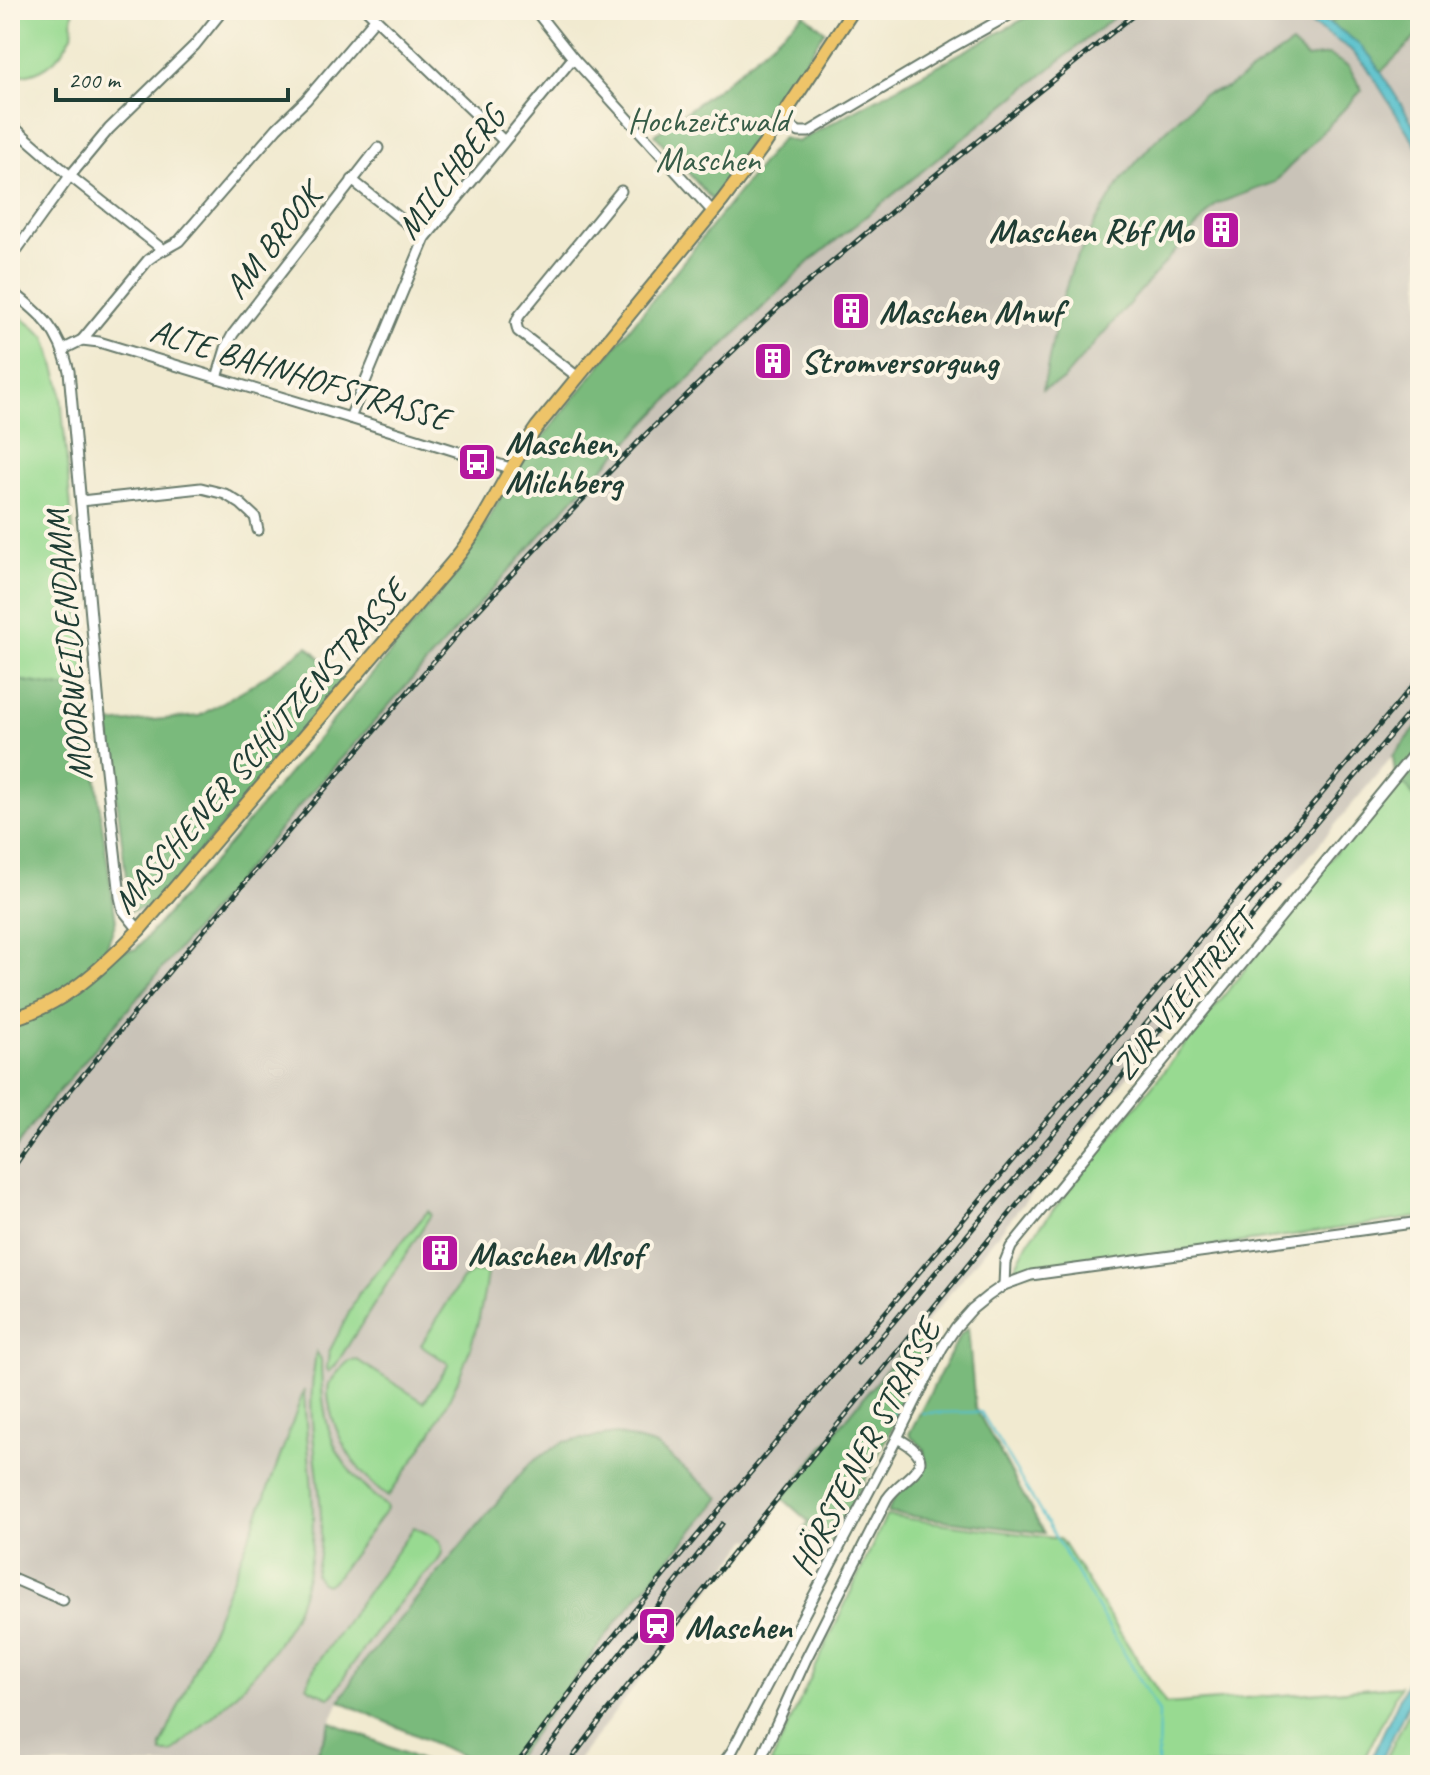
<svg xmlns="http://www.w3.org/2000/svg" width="1430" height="1775" font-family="Caveat,sans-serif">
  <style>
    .industrial { fill: #c9c3b8 }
    .green { fill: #98da91; stroke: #5c8c62; stroke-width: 2 }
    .forest { fill: #7aba7b; stroke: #4c7c58; stroke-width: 2 }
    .water { fill: #52bfcc; stroke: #387e80; stroke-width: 2 }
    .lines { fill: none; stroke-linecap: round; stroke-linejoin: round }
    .stream { stroke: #52bfcc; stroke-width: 2 }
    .minor-casing { stroke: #687a6b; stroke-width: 13 }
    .major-casing { stroke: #687a6b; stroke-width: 16 }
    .minor { stroke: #fff; stroke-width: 9 }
    .major { stroke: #eec469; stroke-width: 12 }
    .rail-casing { stroke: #1f3d34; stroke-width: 5 }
    .rail { stroke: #fcf5e5; stroke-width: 2; stroke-dasharray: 6; stroke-linecap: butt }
    .labels { text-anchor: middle; stroke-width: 8; stroke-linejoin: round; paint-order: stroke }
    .park-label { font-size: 34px; fill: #375c47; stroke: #fcf5e5 }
    .street-label { font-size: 34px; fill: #1f3d34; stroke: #fcf5e5 }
    .poi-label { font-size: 34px; font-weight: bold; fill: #1f3d34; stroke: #fcf5e5; text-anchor: start }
  </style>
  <rect width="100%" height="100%" fill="#fcf5e5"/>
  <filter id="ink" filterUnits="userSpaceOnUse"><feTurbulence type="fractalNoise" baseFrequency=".0125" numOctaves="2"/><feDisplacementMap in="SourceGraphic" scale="16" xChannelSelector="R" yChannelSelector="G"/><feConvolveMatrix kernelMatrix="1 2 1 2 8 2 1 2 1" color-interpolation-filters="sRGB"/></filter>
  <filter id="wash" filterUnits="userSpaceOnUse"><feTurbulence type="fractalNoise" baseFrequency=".006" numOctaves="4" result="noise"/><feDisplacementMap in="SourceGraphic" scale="32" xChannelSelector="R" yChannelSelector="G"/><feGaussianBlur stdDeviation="1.8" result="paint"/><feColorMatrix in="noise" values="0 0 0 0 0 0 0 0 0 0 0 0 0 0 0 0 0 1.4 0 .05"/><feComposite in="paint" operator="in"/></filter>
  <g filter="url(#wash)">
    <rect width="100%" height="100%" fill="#f1ead0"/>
    <polygon class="industrial" points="1040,10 1420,10 1420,723 1241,938 782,1498 766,1531 757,1543 749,1539 574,1765 510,1765 618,1620 720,1498 359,1668 340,1701 312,1765 10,1765 10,1009 103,956 136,948 224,850 459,571 514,473 782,138 797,142"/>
    <g class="green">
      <path d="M10,10H74C70,18 74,26 72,35C71,37 66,45 65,47C53,67 33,77 10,75Z"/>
      <polygon points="10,308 46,337 60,384 87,691 10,679"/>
      <polygon points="1395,775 1409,789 1417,803 1420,803 1420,1217 1011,1275 1028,1242 1260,950"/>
      <polygon points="428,1211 431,1214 430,1216 335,1366 329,1372 327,1369 329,1352 359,1293"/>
      <path d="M473,1272L487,1273C481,1325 464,1373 439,1419C425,1446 405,1472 388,1497C360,1476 342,1449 332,1416C330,1407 326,1394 329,1385C331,1379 344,1365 349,1361L357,1360L424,1402L449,1364L421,1345L462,1279Z"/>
      <path d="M316,1352L321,1360C321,1425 332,1465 386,1506L387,1509L337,1576L332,1582L326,1585L320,1582L315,1574C329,1525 315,1471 312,1420C310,1397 313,1375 316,1352Z"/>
      <path d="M304,1390C305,1433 313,1476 313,1519C313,1552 307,1586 294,1615C269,1668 215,1715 172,1753H162L161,1746C213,1629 262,1511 304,1390Z"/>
      <polygon points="886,1516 1060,1539 1166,1704 1400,1686 1361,1765 770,1765"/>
      <path d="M414,1527C423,1532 442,1538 442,1549C443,1560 428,1571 421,1578C388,1614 358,1652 334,1694L329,1697L310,1689L307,1685L316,1664Z"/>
      <polygon points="1420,1690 1420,1765 1383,1765"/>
    </g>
    <g class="forest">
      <polygon points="1040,10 1123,10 809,262 675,393 572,500 300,805 43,1110 10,1156 10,679 87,691 101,817 116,921 104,955 136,949 224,850 459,571 514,473 782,138 797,142"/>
      <path d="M1350,10H1420V33L1381,72C1368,50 1350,36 1329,23Z"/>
      <polygon points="804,14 825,31 712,200 655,135 726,82"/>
      <polygon points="1292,44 1307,58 1329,55 1349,67 1362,90 1275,182 1216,204 1062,381 1043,389 1058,314 1072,268 1097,219 1122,179 1152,144 1203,95 1227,88"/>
      <polygon points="308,646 343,681 155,906 130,911 108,724 199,716 252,685"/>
      <polygon points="1420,723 1420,803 1417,803 1409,789 1395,775 1393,756"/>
      <polygon points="968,1328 975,1407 1044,1533 887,1513 895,1495 915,1481 925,1465 924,1449 909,1434 960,1335"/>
      <polygon points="915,1334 935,1347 831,1544 818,1546 801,1533 809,1522 782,1498"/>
      <polygon points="616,1434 657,1446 720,1498 618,1620 510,1765 482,1765 340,1701 359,1668 529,1464 563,1442"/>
      <polygon points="331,1722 432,1765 312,1765"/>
    </g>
    <g class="water">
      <polygon points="1289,10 1308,10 1343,32 1359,44 1373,59 1420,135 1420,152 1367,67 1350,49"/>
      <polygon points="1420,1654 1420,1680 1379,1765 1368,1765"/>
    </g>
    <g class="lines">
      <g class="stream">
        <polyline points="922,1413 981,1412 1159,1712 1158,1765"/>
        <polyline points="876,1414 901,1413"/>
      </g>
    </g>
  </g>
  <g filter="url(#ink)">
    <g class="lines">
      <defs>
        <g id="minor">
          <polyline points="367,10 504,141"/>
          <polyline points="535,10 573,58 713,212"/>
          <polyline points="780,120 799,132 809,132 952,47 1018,10"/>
          <polyline points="10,124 70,176 162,249"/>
          <polyline points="352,180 425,238"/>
          <polyline points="10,259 70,176 109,129 195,45 223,10"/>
          <path d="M10,290C43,315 59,330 69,371L99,706L120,897L123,910L139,930"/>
          <path d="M82,340L148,260C159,251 168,248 179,241L277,128L306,100L375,19"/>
          <polyline points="64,349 82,340 99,342 350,418 510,468"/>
          <polyline points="578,377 518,331 516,323 519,316 621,191"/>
          <polyline points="217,378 227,345 233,334 378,148"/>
          <polyline points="350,418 425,238 573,58"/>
          <polyline points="81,501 201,488 225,494 241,504 255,517 258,530"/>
          <polyline points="1004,1285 1005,1262 1011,1247 1420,746"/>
          <polyline points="10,1577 63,1600"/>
          <polyline points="722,1765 732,1751 897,1438 942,1348 956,1327 972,1309 988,1296 1004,1285 1031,1275 1420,1222"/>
          <path d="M758,1765L806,1659L887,1499C904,1474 946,1464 897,1438"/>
        </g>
        <path id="major" d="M10,1019C63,1006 102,968 139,930L452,563C487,521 506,471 537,427L722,201L764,145L853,10"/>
      </defs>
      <use href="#minor" class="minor-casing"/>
      <use href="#major" class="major-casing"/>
      <use href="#minor" class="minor"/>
      <use href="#major" class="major"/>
      <defs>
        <g id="rail">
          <polyline points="10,1172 55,1109 172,968 470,619 560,523 648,432 780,306 917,190 1140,10"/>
          <polyline points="859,1363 1420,700"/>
          <polyline points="516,1765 593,1662 639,1605 1420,677"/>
          <polyline points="536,1765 590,1692 722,1524"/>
          <polyline points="567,1765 606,1713 746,1537 1278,885"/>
        </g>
      </defs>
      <use href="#rail" class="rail-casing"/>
      <use href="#rail" class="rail"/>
    </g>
  </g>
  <defs>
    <symbol id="building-square" viewBox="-11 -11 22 22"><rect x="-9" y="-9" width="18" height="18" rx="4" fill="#b5179e" stroke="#fcf5e5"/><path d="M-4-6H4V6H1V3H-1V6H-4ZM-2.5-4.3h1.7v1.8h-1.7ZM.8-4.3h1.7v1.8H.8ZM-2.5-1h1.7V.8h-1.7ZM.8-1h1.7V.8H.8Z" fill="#fff"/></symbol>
    <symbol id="bus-square" viewBox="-11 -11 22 22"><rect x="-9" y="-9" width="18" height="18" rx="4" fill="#b5179e" stroke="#fcf5e5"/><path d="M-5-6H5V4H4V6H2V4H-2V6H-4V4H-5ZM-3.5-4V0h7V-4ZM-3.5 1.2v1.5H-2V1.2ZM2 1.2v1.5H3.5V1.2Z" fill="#fff"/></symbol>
    <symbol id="station-square" viewBox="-11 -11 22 22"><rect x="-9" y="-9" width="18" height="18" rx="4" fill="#b5179e" stroke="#fcf5e5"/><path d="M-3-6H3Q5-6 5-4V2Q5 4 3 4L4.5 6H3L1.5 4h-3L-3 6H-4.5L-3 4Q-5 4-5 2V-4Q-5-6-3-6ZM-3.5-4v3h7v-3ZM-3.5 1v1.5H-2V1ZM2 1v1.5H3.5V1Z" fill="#fff"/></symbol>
  </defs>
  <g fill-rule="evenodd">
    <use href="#building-square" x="1199" y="208" width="44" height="44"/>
    <use href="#building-square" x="829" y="289" width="44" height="44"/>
    <use href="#building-square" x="751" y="339" width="44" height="44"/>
    <use href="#bus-square" x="455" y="440" width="44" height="44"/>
    <use href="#building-square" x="418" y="1231" width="44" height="44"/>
    <use href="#station-square" x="635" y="1604" width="44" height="44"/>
  </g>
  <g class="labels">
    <g class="park-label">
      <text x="708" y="132">Hochzeitswald<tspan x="708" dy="39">Maschen</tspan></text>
    </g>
    <g class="street-label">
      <text transform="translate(450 172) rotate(-53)" y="12">MILCHBERG</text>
      <text transform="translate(272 241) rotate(-52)" y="12">AM BROOK</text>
      <text transform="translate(300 374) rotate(17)" y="12">ALTE BAHNHOFSTRASSE</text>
      <text transform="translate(68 645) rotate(-95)" y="12">MOORWEIDENDAMM</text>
      <text transform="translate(259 746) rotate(-49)" y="12">MASCHENER SCHÜTZENSTRASSE</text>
      <text transform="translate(1183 995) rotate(-51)" y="12">ZUR VIEHTRIFT</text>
      <text transform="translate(864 1447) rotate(-62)" y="12">HÖRSTENER STRASSE</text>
    </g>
    <g class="poi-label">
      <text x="1193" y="242" text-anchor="end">Maschen Rbf Mo</text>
      <text x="879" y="323">Maschen Mnwf</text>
      <text x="801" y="373">Stromversorgung</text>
      <text x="505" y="454">Maschen,<tspan x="505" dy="39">Milchberg</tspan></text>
      <text x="468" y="1265">Maschen Msof</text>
      <text x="685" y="1638">Maschen</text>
    </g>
  </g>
  <rect width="1430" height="1775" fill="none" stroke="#fcf5e5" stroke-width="40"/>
  <path d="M56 88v12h232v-12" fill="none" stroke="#1f3d34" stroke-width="4"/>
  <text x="68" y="88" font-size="24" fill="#1f3d34" stroke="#fcf5e5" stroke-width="6" paint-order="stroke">200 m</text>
</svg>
